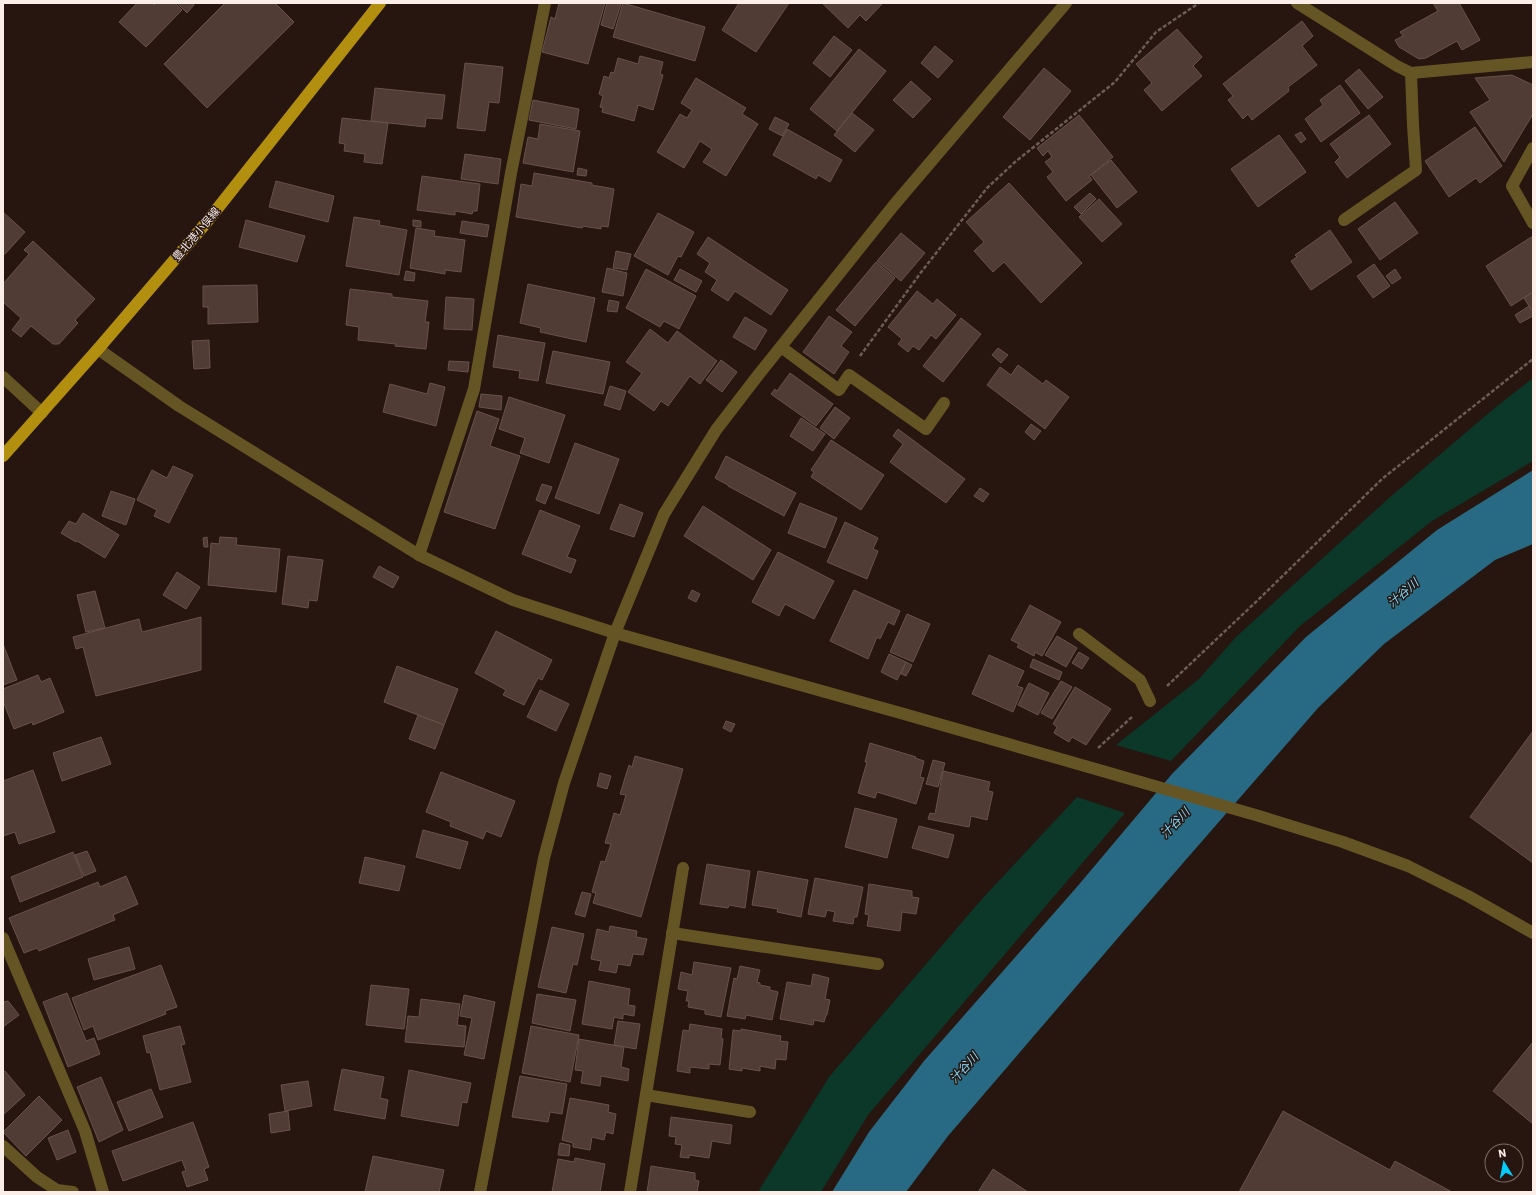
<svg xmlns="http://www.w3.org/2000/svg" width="1536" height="1195" font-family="'IBM Plex Sans','Noto Sans JP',sans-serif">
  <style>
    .green { fill: #0b3828 }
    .water { fill: #286a83 }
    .building { fill: #513c35; stroke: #68524a }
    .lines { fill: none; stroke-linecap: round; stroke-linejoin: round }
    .path { stroke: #6c5c56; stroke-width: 2.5; stroke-dasharray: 4 2; stroke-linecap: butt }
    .minor { stroke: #665524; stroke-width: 12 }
    .major { stroke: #b38f0f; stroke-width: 12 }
    .labels { text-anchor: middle; stroke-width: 3; stroke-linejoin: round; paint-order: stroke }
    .street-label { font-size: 11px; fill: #fbeee9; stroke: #27150f }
    .water-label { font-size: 12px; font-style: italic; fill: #7dd8fd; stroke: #27150f }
  </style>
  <rect width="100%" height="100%" fill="#27150f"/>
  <g class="green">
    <polygon points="1533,378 1533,461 1432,521 1300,626 1171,761 1116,745 1199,679 1236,637 1389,498 1497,406"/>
    <polygon points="1077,797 1125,813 868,1115 821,1192 758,1192 829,1077 982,899"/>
  </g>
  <polygon class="water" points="1533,470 1533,544 1495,560 1384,644 1318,708 1123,932 948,1136 906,1192 832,1192 869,1132 924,1061 1076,888 1172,774 1306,637 1437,530"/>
  <g class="building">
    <polygon points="137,3 152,3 154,5 156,3 175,3 182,10 146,47 119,22"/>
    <polygon points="177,3 192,3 194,5 187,13"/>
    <polygon points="225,3 275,3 294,22 207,108 164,64"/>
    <polygon points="559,3 605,3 588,64 542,52 551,17 555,19"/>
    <polygon points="607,3 621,4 613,29 601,25"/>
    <polygon points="623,3 705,27 695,61 613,37"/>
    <polygon points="739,3 789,3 756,52 722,30"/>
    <polygon points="822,3 883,3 866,21 860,15 848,28"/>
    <polygon points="1433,3 1459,3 1480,40 1462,50 1457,41 1426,58 1419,59 1399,47 1395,40 1403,36 1400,32 1438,11"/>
    <polygon points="1302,21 1313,36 1302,46 1317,65 1288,87 1289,91 1252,120 1248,114 1243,119 1228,100 1233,96 1223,84"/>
    <polygon points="1177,29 1202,57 1193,66 1202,76 1162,111 1144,90 1152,83 1136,64"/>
    <polygon points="834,36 852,50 830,77 813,63"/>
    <polygon points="935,46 953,61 938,78 921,63"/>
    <polygon points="859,49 886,71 837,131 810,109"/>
    <polygon points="640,56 663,62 660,74 663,75 653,110 638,105 634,121 602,112 603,108 600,107 603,96 599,94 604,76 609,78 611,72 614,73 618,58 638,64"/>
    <polygon points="465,63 503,67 499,103 489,102 485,131 457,128"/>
    <polygon points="1044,68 1071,91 1030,140 1003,117"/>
    <polygon points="1359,69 1383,97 1368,109 1345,81"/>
    <polygon points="1512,75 1533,85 1533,114 1504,162 1470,112 1490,100 1475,78"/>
    <polygon points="696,78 746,108 742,114 758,124 726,176 703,162 712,149 700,141 684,168 657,152 680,114 687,118 692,110 681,103"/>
    <polygon points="911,81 931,99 913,118 893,100"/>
    <polygon points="1340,85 1360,113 1321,142 1305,119 1323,105 1320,100"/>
    <polygon points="375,88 445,95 442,119 426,118 425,127 371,121"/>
    <polygon points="533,100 579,109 576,129 529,120"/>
    <polygon points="852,113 874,130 855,152 834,135"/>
    <polygon points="1079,115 1113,157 1089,176 1092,180 1066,201 1047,177 1053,172 1045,162 1052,157 1048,151 1043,156 1037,148"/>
    <polygon points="1369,115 1391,144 1347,178 1335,162 1340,157 1330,144"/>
    <polygon points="775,117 789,124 782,136 769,129"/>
    <polygon points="342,118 388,123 382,164 364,162 365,154 344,151 345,144 339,143"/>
    <polygon points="540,124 580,131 573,172 523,163 528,137 538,139"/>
    <polygon points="1475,127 1502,166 1480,183 1476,178 1449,197 1425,161"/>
    <polygon points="787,129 842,160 830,182 818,175 816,179 773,155"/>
    <polygon points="1301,132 1306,139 1301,143 1295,135"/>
    <polygon points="1279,135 1306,172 1258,207 1231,169"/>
    <polygon points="465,154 501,159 498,184 461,179"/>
    <polygon points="1111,160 1137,192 1117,208 1091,175"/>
    <polygon points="578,168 587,170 586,176 577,175"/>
    <polygon points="534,173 592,183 592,185 614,189 608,227 601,226 601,229 583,226 582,228 516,217 521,184 532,186"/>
    <polygon points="422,176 480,184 477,211 473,211 472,214 455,211 455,215 417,210"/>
    <polygon points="276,181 334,196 328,222 269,207"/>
    <polygon points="1009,183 1082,263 1041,303 1004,262 993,272 974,251 984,242 966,222"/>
    <polygon points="1090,193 1096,199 1081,214 1074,207"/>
    <polygon points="1099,199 1122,224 1102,242 1079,217"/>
    <polygon points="1395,202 1418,233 1380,260 1358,229"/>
    <polygon points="3,212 25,232 5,254 3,253"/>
    <polygon points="658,213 694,232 681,257 678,256 668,275 634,256"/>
    <polygon points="354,217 380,221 379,225 407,230 399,275 346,266"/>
    <polygon points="246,220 305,236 297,262 239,247"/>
    <polygon points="413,220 421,221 421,227 413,226"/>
    <polygon points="462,221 489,225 487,237 460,233"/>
    <polygon points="416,228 435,231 434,236 465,240 461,272 445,270 445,274 410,268"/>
    <polygon points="1330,230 1352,262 1311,290 1291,261 1297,257 1295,255"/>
    <polygon points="901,233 925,253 901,281 877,261"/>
    <polygon points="1533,236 1533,292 1511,306 1486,266"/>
    <polygon points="708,237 788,290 771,315 735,291 728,301 711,290 717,280 705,272 710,263 697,254"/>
    <polygon points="33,241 95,299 75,320 78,323 59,344 53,344 31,326 21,337 12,330 21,318 3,302 3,284 29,254 24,250"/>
    <polygon points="616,251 631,254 627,270 613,268"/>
    <polygon points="876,262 895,278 855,326 836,310"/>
    <polygon points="1374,264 1390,286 1373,298 1357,276"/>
    <polygon points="607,268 627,273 623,296 602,292"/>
    <polygon points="646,269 696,296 679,329 664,321 660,327 626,308"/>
    <polygon points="680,269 702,281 696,292 674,280"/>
    <polygon points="1395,269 1401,278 1392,284 1386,276"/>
    <polygon points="406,271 415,273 414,281 404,280"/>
    <polygon points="528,284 595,298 586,342 540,332 541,328 520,323"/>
    <polygon points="257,285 258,322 208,324 208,307 203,307 203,286"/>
    <polygon points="350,289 392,294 392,297 428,301 425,322 429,322 426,349 395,346 396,344 358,340 359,327 346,325"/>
    <polygon points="917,291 933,304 937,299 956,315 936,339 931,335 919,350 913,346 908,352 898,344 902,339 888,327"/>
    <polygon points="1533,292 1533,311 1532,311 1524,298"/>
    <polygon points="446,297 474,299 472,330 444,329"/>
    <polygon points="609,300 619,302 617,312 607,311"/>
    <polygon points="1529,306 1533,312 1533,316 1520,323 1515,315"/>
    <polygon points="829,316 852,332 841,346 849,352 834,374 803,352"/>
    <polygon points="745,317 767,330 755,350 733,337"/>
    <polygon points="961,318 981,334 943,382 923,366"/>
    <polygon points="650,329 668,343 677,331 717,361 700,384 690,376 668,406 661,401 654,411 628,392 642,373 626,362"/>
    <polygon points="498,335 545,343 538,381 519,378 520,371 493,367"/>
    <polygon points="209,340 210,368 194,369 192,341"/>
    <polygon points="998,348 1008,355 1001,363 992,355"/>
    <polygon points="553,351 610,362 603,394 546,383"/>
    <polygon points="721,360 737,372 722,392 706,380"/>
    <polygon points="449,361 469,362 468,372 448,370"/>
    <polygon points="1018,365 1043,384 1046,380 1069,397 1045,429 987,385 1000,367 1011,375"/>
    <polygon points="790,373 833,404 816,426 771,394 775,389 777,391"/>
    <polygon points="430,383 445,387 436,426 383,412 390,384 427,394"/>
    <polygon points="610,386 626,391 620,410 604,405"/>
    <polygon points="481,394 502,396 501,410 479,407"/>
    <polygon points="509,397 565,415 549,463 520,453 525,438 499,429"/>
    <polygon points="835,407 850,418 834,439 820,428"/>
    <polygon points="477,411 499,419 490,446 520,456 495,529 444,512"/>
    <polygon points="801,418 825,434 813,451 790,436"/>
    <polygon points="1031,424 1041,431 1034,440 1025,432"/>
    <polygon points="898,429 965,479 946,503 890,462 903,444 893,436"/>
    <polygon points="831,440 884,475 861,510 811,477 814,472 811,470"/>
    <polygon points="575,443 619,459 599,514 555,498"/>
    <polygon points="726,456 796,493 784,516 728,486 728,485 715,478"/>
    <polygon points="173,466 193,475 169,523 154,516 157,510 137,500 152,470 167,478"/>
    <polygon points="542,484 552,487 545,504 536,500"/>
    <polygon points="980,488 989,494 983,502 974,496"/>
    <polygon points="111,491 135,499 126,525 102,516"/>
    <polygon points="800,503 837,518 825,548 788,533"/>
    <polygon points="620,504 643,513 634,537 610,529"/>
    <polygon points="703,506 771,550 753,580 684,536"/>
    <polygon points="540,510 580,526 567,557 576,560 571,573 522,554"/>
    <polygon points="83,513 119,535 105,558 77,541 76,542 61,533 69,521 76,524"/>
    <polygon points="845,522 878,538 873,549 878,551 867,579 827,562"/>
    <polygon points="207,537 208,547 204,547 203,538"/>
    <polygon points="220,537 237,538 236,545 280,549 276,592 208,585 211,543 219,544"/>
    <polygon points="778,552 834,581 814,619 785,604 779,616 752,602"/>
    <polygon points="288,556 323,560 317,601 309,600 308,608 282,604"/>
    <polygon points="379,566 399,577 393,588 373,577"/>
    <polygon points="177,572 200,587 186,609 163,595"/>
    <polygon points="692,590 700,594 696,602 688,598"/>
    <polygon points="854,590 900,611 894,625 888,622 880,639 877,637 868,659 830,641"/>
    <polygon points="95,591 105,628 86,632 77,595"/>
    <polygon points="1030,605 1061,622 1042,656 1035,652 1034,656 1017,647 1019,644 1011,640"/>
    <polygon points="907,614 930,624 913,662 890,652"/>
    <polygon points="201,617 201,670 96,696 83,647 76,649 73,637 139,619 142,632"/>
    <polygon points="496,631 552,660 542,680 538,678 524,705 503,695 506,690 475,673"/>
    <polygon points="1057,636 1077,648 1066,667 1045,655"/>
    <polygon points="3,644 17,680 3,685"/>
    <polygon points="1079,652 1089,658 1082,669 1072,663"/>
    <polygon points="889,654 906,662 897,680 881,672"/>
    <polygon points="989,655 1024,671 1017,686 1023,688 1013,712 972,694"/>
    <polygon points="1033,659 1062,672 1059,680 1030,667"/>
    <polygon points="906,662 912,665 906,676 901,674"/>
    <polygon points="397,666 458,689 444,725 384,702"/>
    <polygon points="38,675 41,682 50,678 64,712 33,725 32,722 14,729 3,701 3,689"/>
    <polygon points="1061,681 1072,687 1052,719 1041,713"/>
    <polygon points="1029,683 1049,693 1038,715 1018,705"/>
    <polygon points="1075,687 1111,709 1086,745 1072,737 1069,742 1054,733 1057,727 1053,724"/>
    <polygon points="540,690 569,704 556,731 527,717"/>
    <polygon points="418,715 444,725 435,749 409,739"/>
    <polygon points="726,721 735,724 731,732 723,728"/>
    <polygon points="1533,731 1533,863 1470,817"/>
    <polygon points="101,737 111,764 62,781 53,753"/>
    <polygon points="870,743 916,757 915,758 924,761 920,777 924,778 916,804 877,792 875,798 858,793 867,762 865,762"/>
    <polygon points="635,756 683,769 641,917 593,903 596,893 592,892 601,861 605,862 611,844 605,843 614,813 620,815 626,795 620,794 629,765 632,767"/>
    <polygon points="933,760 945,763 938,787 926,784"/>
    <polygon points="33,770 55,832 19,844 15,832 3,836 3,781"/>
    <polygon points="943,771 990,782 988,791 993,792 987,820 971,816 969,827 928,819 930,813 935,814"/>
    <polygon points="441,772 515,801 501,837 486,831 483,839 450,826 451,822 426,812"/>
    <polygon points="600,773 611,776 607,789 597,786"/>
    <polygon points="855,808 897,819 887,858 845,847"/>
    <polygon points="919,826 954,835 948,858 912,848"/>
    <polygon points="423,830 468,842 460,869 416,857"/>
    <polygon points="87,851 96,871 84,876 75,855"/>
    <polygon points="73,852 83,877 20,902 11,877"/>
    <polygon points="365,857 405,866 399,891 359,883"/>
    <polygon points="707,864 750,871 745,908 729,905 728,908 700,904"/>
    <polygon points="758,871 808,880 801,917 777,912 778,909 752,905"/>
    <polygon points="126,876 138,904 113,915 115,920 39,951 37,948 24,953 9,918 98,882 100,887"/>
    <polygon points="815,878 863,887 857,917 854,917 853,924 833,921 835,912 827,910 825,917 808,914"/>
    <polygon points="869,884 912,891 912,897 919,898 916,914 902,912 900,931 867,926 869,915 865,914"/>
    <polygon points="582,892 591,894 585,917 575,914"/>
    <polygon points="610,926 637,931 636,937 647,939 643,955 633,954 630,966 618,964 616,973 599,970 601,961 591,959 597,929 609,932"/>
    <polygon points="552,927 584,934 577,965 573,964 566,993 538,987"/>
    <polygon points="129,947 135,969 94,980 88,959"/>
    <polygon points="694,962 731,968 721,1017 705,1014 705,1010 688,1007 689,1001 686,1001 688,991 678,989 681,972 692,975"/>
    <polygon points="161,965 177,1007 165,1011 166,1014 98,1040 93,1026 84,1030 72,998"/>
    <polygon points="740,966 760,970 757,982 760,983 760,985 770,987 770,990 778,992 772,1020 746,1015 745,1019 727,1016 734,978 737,979"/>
    <polygon points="813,974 829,978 825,999 830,1000 827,1015 826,1015 824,1022 814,1020 813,1025 780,1019 787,982 811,986"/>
    <polygon points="589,981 630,989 628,1005 635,1006 634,1016 623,1014 623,1019 614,1017 612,1029 582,1024"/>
    <polygon points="371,985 409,989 404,1029 366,1025"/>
    <polygon points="67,993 86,1041 94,1038 100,1054 68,1067 43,1002"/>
    <polygon points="537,994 576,1000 570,1031 532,1023"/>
    <polygon points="464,995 495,1002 484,1059 464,1055 472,1018 460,1016"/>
    <polygon points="421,999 460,1004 457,1025 466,1026 464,1047 405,1042 408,1016 419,1017"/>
    <polygon points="8,1001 19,1015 3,1027 3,1002"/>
    <polygon points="618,1021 640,1024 636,1049 614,1045"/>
    <polygon points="690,1024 722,1029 721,1038 723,1039 720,1065 709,1064 709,1069 690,1067 690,1073 677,1071 683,1030 689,1031"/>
    <polygon points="180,1026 185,1044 181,1045 191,1082 160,1090 150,1052 147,1053 143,1036"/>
    <polygon points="531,1026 579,1035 570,1082 522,1073"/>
    <polygon points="741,1029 781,1036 780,1041 788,1042 786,1060 776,1059 775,1069 760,1066 760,1071 742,1068 742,1071 729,1069 733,1030 741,1031"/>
    <polygon points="579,1039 624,1047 621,1067 629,1069 628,1081 601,1076 600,1086 581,1083 583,1071 575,1070"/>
    <polygon points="1533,1042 1533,1124 1493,1091"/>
    <polygon points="342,1069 384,1077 380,1098 388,1100 385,1119 334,1110"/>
    <polygon points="409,1070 471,1083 467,1103 462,1102 458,1126 401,1116"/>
    <polygon points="5,1071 25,1095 3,1115 3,1072"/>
    <polygon points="520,1076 567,1084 562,1114 550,1112 548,1122 512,1117"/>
    <polygon points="101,1077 123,1130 99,1142 77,1087"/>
    <polygon points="308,1081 312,1106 285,1111 281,1085"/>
    <polygon points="151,1089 163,1117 129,1131 117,1102"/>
    <polygon points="39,1096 62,1120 26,1156 3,1132"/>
    <polygon points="570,1098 609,1105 608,1112 616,1114 613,1134 606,1132 604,1140 592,1137 590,1150 573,1147 573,1143 562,1140"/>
    <polygon points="288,1111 290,1130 271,1133 269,1114"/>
    <polygon points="1283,1111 1390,1170 1395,1161 1452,1192 1239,1192"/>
    <polygon points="671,1117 732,1125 730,1144 712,1141 709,1158 689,1155 689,1158 680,1157 682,1145 675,1144 676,1137 669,1136"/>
    <polygon points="193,1122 209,1167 204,1169 208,1180 187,1187 182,1172 186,1171 182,1160 123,1181 112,1151"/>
    <polygon points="68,1130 76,1152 57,1160 48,1138"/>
    <polygon points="560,1143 570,1145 569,1156 558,1155"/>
    <polygon points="373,1156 444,1170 439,1192 365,1192"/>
    <polygon points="575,1158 605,1164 600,1192 552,1192 558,1159 574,1162"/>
    <polygon points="651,1166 695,1173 695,1180 699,1181 697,1192 647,1192"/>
    <polygon points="993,1169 1028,1192 978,1192"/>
  </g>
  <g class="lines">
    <g class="path">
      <polyline points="860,356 922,271 987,188 1015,162 1115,82 1156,32 1199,3"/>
      <polyline points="1167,686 1259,599 1382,479 1533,359"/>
      <polyline points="1098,748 1133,716"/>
    </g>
    <g class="minor">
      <polyline points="1297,3 1397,66 1411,73 1533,62"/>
      <polyline points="1533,148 1512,186 1533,223"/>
      <polyline points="1344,220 1416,170 1413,125 1411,73"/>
      <polyline points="781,347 839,390 849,375 926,429 944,403"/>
      <polyline points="98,349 179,406 419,555 513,600 615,633 904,714 1259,816 1343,842 1408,866 1468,896 1533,933"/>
      <polyline points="3,377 42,413"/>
      <polyline points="419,555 474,389 511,173 545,3"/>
      <polyline points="1079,634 1140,680 1150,701"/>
      <polyline points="672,933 878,964"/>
      <polyline points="3,938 85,1131 103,1192"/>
      <polyline points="646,1095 750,1112"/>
      <polyline points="3,1146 37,1177 57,1190 73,1192"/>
      <polyline points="480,1192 544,858 564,783 615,633 664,514 716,430 759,374 894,205 1066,3"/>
      <polyline points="630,1192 683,868"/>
    </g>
    <polyline class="major" points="3,456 98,349 206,223 380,3"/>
  </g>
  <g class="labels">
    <g class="street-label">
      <text transform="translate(196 234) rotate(-50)" y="4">豊北港小俣線</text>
    </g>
    <g class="water-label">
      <text transform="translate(1403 593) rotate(-41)" y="4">汁谷川</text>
      <text transform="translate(1175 823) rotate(-46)" y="4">汁谷川</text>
      <text transform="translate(964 1068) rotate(-48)" y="4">汁谷川</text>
    </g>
  </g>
  <rect width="1536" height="1195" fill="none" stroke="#fbeee9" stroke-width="8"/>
  <g transform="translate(1504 1163) rotate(350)"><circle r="19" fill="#27150f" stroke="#7c6c66"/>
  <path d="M0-3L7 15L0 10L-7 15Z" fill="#04cbf9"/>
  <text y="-6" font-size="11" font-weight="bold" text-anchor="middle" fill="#fbeee9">N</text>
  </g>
</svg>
